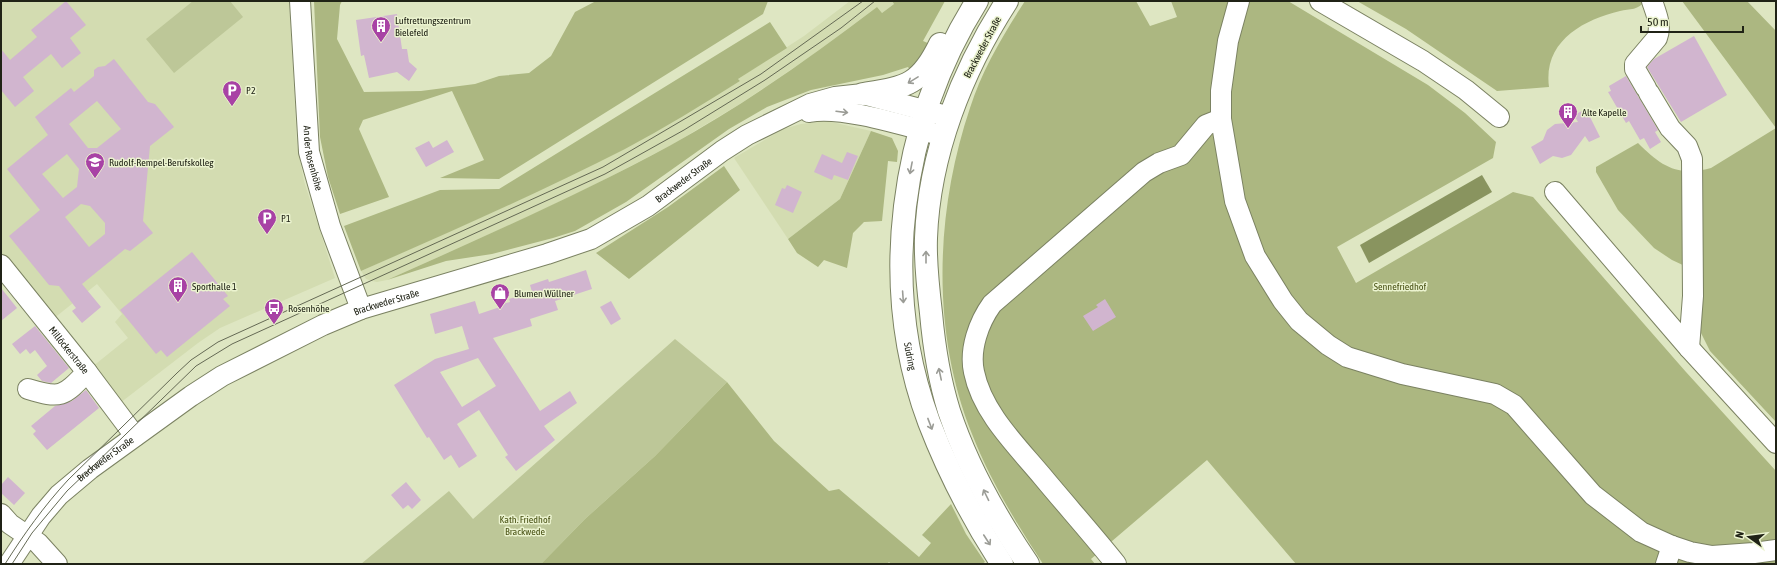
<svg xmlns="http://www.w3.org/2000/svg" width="1777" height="565" font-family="'Asap Condensed',sans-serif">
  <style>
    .built { fill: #d3dcb1 }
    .green { fill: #bdc798 }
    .forest { fill: #acb781 }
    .water { fill: #89945f }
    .building { fill: #d1b5cf; fill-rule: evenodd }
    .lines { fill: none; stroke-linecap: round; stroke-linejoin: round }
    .minor-casing { stroke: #7b8262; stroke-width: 22 }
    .major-casing { stroke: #7b8262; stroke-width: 24 }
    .minor { stroke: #fff; stroke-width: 20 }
    .major { stroke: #fff; stroke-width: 22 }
    .tram { stroke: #646954; stroke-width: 1 }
    .oneway { stroke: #9b9c96 }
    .labels { text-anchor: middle; stroke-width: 3; stroke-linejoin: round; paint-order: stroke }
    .poi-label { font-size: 10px; fill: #202316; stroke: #ebf3cf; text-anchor: start }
    .street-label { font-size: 10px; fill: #202316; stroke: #ebf3cf }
    .park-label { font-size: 10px; fill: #485114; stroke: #ebf3cf }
  </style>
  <rect width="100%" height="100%" fill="#dee6c2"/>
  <g class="built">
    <polygon points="1,1 289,1 297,145 304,181 335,278 220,328 198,343 120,403 92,367 128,338 115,322 122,314 97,284 53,319 1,254"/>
    <polygon points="850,1 892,1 894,4 882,13 877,7 811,56 743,102 673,144 600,182 532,215 387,280 377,282 372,281 366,279 363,274 361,271 517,201 626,148 662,128 740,81 738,79 804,36"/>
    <polygon points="827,121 871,131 840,199 788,239 734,158 783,129 801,124"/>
  </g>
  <g class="green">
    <polygon points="193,1 230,1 243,17 174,73 146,39"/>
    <polygon points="675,339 727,382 655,456 585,519 541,564 361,564 449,491 473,519"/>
  </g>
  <g class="forest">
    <polygon points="314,1 342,1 340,5 337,39 364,92 421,91 475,84 499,76 529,73 551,56 575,12 596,1 768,1 763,14 499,179 440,178 484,160 452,91 363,120 359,129 389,197 340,214 328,177 320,137"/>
    <path d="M892,1H945L923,41L930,44L922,60L910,70L908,67L883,75L811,90L767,107L729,129L626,202L575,231L553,238L492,254L446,261L387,280C483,237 579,195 671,145C744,105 811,57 877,7L882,13L894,4Z"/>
    <path d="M1025,1H1136L1150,26L1177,17L1171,1H1288L1428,85L1465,113L1496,142L1493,158L1337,247L1356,283L1513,192L1533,197L1686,372L1776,471V564H1296L1207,460L1091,559L1095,564H1043C1016,523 990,480 972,434C931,332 935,212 970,108C982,70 1003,35 1025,1Z"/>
    <path d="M1357,1H1644C1640,10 1629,9 1620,11C1582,20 1543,42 1549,87L1497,91L1406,29Z"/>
    <path d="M1682,1H1747L1776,31V422L1710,351L1700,331V273L1672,260L1654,248L1618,210L1596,172V167L1638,143C1661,166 1677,177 1711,168L1776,128Z"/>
    <path d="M770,22L787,48L738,79L740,81C702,105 664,128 625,149C539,193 450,232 361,271L344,226L440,190L499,189Z"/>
    <polygon points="871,131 892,138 898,151 897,162 888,161 882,221 864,222 853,233 847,268 824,260 818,267 797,253 788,239 840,199"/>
    <polygon points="724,166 740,190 629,279 596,253 668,207"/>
    <polygon points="727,382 774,441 829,491 839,489 919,557 931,543 922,535 951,504 966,534 985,562 982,564 891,564 889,562 887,564 541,564 585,519 655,456"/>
  </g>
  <polygon class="water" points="1482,175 1492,192 1369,263 1360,245"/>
  <g class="building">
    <polygon points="66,1 86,25 70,38 81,53 62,68 51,54 23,77 34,91 15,107 1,90 1,49 10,60 37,37 31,30"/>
    <polygon points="397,14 402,49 407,49 409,62 417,69 409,81 397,72 369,78 364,55 361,56 356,20"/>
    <polygon points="1694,36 1727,95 1681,122 1647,67 1654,59"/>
    <path d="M114,59L148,102L155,104L174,127L150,146L143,221L153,233L130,251L125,249L82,284L101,307L82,323L72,311L76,308L59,286L49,285L9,236L40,210L7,169L48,135L35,117L71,88L74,92L94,76V70L98,67L105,66ZM97,101L121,129L97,148H88L69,124ZM67,154L79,169L77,187L63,198L42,174ZM81,204L90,206L105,223V234L89,247L65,217Z"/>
    <polygon points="1626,76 1658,130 1655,132 1661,142 1650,149 1644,138 1640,140 1629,121 1626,123 1608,92 1611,91 1609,86"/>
    <polygon points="1586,109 1600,137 1589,142 1585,136 1571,155 1562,158 1553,156 1540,164 1531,147 1543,140 1547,130 1555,124 1578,122 1574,115"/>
    <polygon points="447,140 454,152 426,167 415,148 429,141 433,148"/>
    <polygon points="847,152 858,156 848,180 834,175 832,180 814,172 822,154 842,163"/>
    <polygon points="787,185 802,192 793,213 775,205 782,188 785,189"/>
    <polygon points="192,252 228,296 223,299 230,306 167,357 161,350 156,354 120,310"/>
    <path d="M586,270L592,289L555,301L558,310L530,319L532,326L493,338L540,411L570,391L577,403L544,426L555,440L516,471L505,457L508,455L479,410L457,424L477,456L459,468L451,455L444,460L429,437L427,438L394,385L435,359L469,349L462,326L435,334L430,314L475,301L479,314L500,307L499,305L510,302L509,299L532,292L530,285L548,279L549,282ZM478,358L496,386L462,407L440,372Z"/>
    <polygon points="1,288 17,308 1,321"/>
    <polygon points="1105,299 1116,317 1093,331 1083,316 1098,307 1096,305"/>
    <polygon points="611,301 621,319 611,325 600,307"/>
    <polygon points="35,326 69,368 51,383 42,381 37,375 47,366 35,350 30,354 26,349 20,354 12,344"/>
    <polygon points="86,390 99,408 47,450 33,434 36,431 31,426 55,406 72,401"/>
    <polygon points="8,477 25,493 14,505 1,493 1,485"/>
    <polygon points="406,482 421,500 412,509 408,505 403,509 391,495"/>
  </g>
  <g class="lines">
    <defs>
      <g id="minor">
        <path id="s1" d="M300,1L309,152L330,226L361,309"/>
        <polyline points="1239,1 1228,41 1221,91 1221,119 1235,201 1255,256 1283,301 1299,321 1328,345 1347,357 1402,374 1495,394 1514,405 1593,495 1641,532 1672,546 1690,552 1712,556 1754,553 1776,550"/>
        <polyline points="1320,1 1423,61 1466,90 1499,117"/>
        <path d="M1646,88L1635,69V64L1657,38C1662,26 1656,13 1652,1"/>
        <polyline points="1649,93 1670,128 1687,146 1692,159 1693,296 1689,348"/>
        <path d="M809,112C842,105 909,127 944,136"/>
        <polyline points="1555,192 1689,348 1776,443"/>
        <path id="s2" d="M1,265L87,372L135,436"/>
        <path d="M28,389C61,399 63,397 87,372"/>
        <polyline points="1,514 10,524 38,543 57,564"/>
        <path id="s3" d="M9,564L41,516L59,495L90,469L191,396L222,376L323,325L361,309L547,254L591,239L648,206L722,151L747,135L810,104L835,97L863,94L950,117"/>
        <path d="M1116,564C1092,534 1066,505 1042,476C1016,445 982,412 974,372C969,349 979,322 992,304L1144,172L1159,163L1181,155L1206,125L1221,119"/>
        <polyline points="1666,564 1672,546"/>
      </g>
      <g id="major">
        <path id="s4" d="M977,1C900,124 878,285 929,422C949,474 972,518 1002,564"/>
        <path d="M1007,1C962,71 929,154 926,238C925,263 928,288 931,313C934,347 939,379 949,411C967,466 996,517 1028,564"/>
        <path d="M863,94C906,87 920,86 940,44"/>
      </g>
    </defs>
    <use href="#minor" class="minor-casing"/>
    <use href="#major" class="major-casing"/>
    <use href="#minor" class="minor"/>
    <use href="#major" class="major"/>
    <g class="tram">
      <path d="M5,564C24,534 44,506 68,480L177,373L191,360L218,342L603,167L761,74L863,1"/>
      <polyline points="12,564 32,533 67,491 90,469 196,366 232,344 605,174 684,130 765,80 841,28 875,1"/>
    </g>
  </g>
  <defs><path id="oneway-shaft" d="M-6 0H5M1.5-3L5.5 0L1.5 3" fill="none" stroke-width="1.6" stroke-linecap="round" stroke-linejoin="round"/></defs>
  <g class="oneway">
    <use href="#oneway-shaft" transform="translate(913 80) rotate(148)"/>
    <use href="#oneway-shaft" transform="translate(842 112) rotate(7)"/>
    <use href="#oneway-shaft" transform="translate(911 168) rotate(101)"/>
    <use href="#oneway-shaft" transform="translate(926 257) rotate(-90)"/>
    <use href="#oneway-shaft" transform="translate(903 297) rotate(86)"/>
    <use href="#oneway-shaft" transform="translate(940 374) rotate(-102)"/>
    <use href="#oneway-shaft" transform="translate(930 424) rotate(69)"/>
    <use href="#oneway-shaft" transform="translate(986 495) rotate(-116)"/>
    <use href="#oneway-shaft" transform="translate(987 540) rotate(57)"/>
  </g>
  <defs>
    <symbol id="building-pin" viewBox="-11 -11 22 30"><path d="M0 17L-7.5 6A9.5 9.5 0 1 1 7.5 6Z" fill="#a842a5" stroke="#ebf3cf"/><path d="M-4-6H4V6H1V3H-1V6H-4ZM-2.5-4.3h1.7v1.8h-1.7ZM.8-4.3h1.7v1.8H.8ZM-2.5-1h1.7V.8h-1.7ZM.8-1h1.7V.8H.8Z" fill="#fff"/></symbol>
    <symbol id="parking-pin" viewBox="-11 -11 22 30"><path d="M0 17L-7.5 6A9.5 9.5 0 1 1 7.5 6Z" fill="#a842a5" stroke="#ebf3cf"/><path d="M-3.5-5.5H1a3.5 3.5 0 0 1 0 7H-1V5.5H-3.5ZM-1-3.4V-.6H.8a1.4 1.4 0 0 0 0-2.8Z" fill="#fff"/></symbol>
    <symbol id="university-pin" viewBox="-11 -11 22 30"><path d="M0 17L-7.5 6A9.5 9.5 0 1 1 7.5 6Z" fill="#a842a5" stroke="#ebf3cf"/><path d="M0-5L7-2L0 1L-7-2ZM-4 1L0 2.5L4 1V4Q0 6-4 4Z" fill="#fff"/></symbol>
    <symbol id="shop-pin" viewBox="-11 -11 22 30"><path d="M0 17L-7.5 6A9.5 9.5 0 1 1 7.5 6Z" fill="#a842a5" stroke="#ebf3cf"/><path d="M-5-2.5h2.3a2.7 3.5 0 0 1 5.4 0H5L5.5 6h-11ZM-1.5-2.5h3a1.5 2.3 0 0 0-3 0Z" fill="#fff"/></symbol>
    <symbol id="bus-pin" viewBox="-11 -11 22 30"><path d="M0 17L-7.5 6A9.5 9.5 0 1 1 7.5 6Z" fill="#a842a5" stroke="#ebf3cf"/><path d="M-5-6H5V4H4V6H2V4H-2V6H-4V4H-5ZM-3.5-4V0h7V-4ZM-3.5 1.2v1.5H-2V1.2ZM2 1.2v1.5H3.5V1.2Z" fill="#fff"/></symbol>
  </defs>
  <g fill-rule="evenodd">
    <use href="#building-pin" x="370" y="15" width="22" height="30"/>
    <use href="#parking-pin" x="221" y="79" width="22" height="30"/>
    <use href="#building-pin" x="1557" y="101" width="22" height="30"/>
    <use href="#university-pin" x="84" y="151" width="22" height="30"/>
    <use href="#parking-pin" x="256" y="207" width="22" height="30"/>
    <use href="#building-pin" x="167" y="275" width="22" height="30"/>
    <use href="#shop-pin" x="489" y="282" width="22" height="30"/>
    <use href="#bus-pin" x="263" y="297" width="22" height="30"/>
  </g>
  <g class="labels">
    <g class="poi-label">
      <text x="395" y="24">Luftrettungszentrum<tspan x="395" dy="12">Bielefeld</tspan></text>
      <text x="246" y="94">P2</text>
      <text x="1582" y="116">Alte Kapelle</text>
      <text x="109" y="166">Rudolf-Rempel-Berufskolleg</text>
      <text x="281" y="222">P1</text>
      <text x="192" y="290">Sporthalle 1</text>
      <text x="514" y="297">Blumen Wüllner</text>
      <text x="288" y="312">Rosenhöhe</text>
    </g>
    <g class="street-label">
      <text transform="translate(982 47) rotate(-62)" y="4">Brackweder Straße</text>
      <text dy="4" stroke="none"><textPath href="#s1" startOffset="158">An der Rosenhöhe</textPath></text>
      <text dy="4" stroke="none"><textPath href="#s3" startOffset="792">Brackweder Straße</textPath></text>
      <text dy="4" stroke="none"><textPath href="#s3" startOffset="468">Brackweder Straße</textPath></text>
      <text dy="4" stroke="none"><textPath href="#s2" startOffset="109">Millöckerstraße</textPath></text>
      <text dy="4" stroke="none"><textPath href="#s4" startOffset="370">Südring</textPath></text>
      <text dy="4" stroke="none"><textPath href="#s3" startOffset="144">Brackweder Straße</textPath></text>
    </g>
    <g class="park-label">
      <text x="1400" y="290">Sennefriedhof</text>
      <text x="525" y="523">Kath. Friedhof<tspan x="525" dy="12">Brackwede</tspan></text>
    </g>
  </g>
  <rect width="1777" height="565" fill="none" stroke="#202316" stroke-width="4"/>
  <g transform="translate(1749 537) rotate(284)" stroke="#ebf3cf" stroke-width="3" paint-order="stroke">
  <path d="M0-3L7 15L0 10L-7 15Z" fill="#202316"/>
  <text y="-6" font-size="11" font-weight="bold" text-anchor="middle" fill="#202316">N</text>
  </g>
  <path d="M1641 26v6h102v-6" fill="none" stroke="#202316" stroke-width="2"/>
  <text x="1647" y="26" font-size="12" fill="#202316" stroke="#ebf3cf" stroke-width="3" paint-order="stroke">50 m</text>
</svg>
